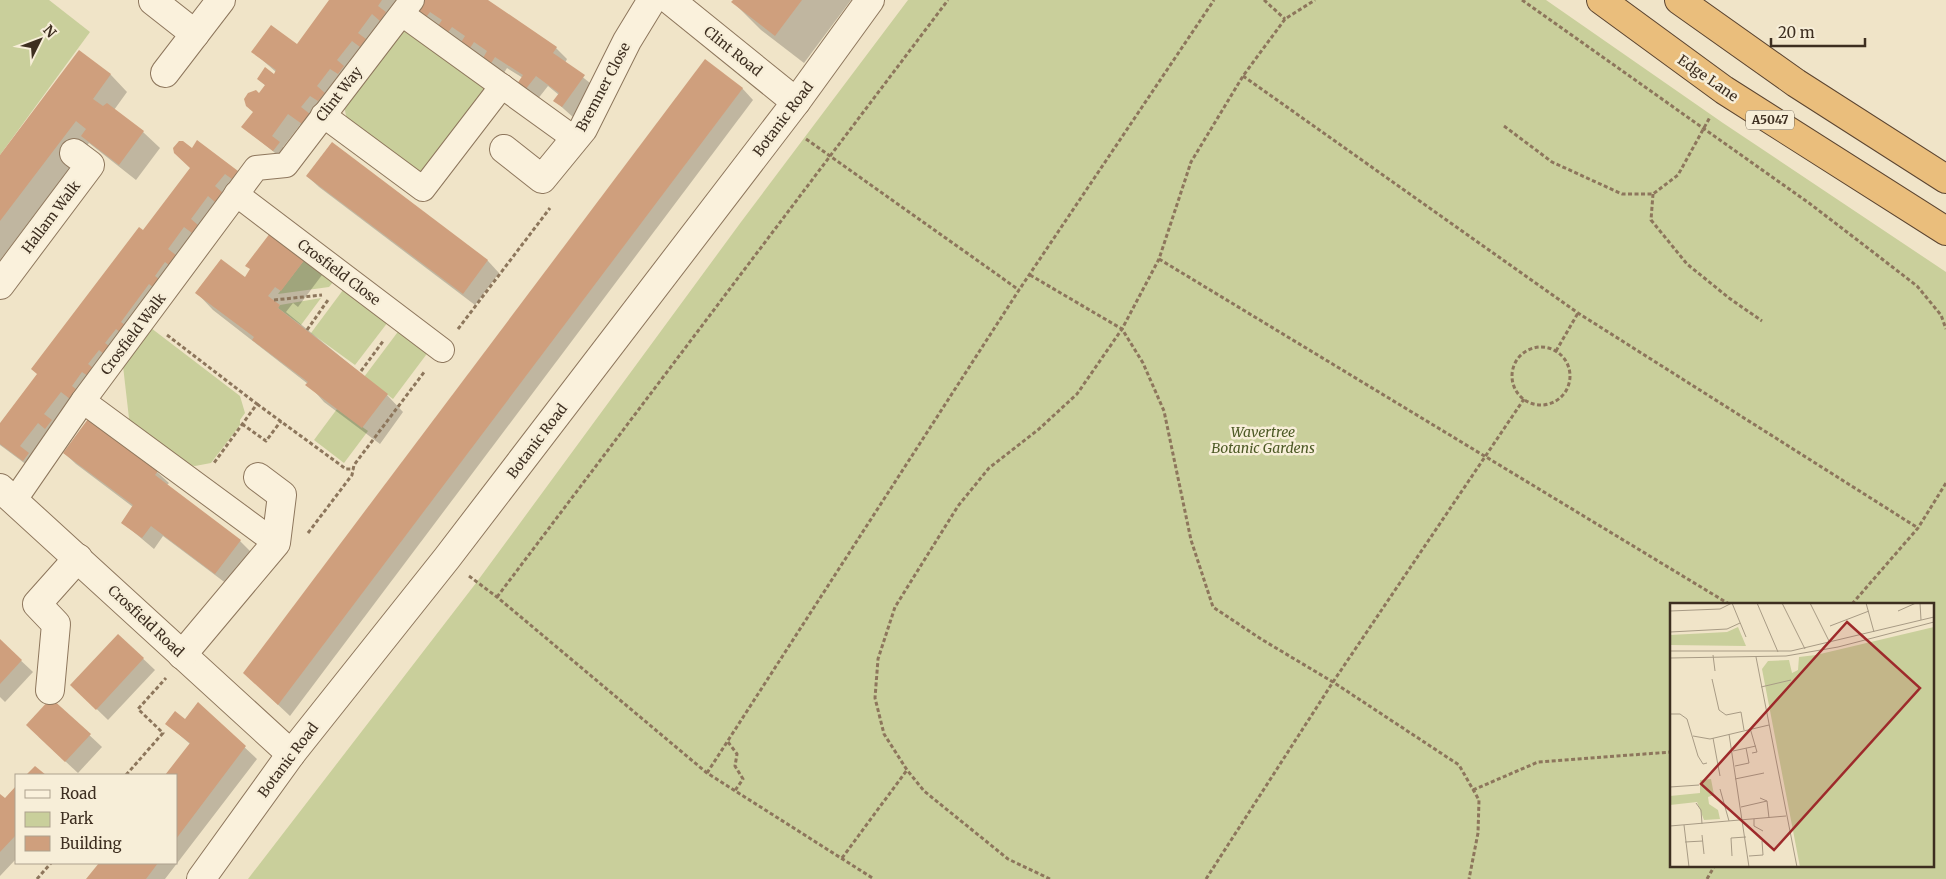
<svg xmlns="http://www.w3.org/2000/svg" width="1946" height="879" font-family="Merriweather,serif">
  <style>
    .green { fill: #c9cf9b; fill-rule: evenodd }
    .shadow { fill: #0003 }
    .building { fill: #cf9f7d }
    .lines { fill: none; stroke-linecap: round; stroke-linejoin: round }
    .pedestrian-casing { stroke: #8d765c; stroke-width: 26 }
    .minor-casing { stroke: #8d765c; stroke-width: 30 }
    .trunk-casing { stroke: #5b4430; stroke-width: 30 }
    .path { stroke: #8d765c; stroke-width: 3; stroke-dasharray: 4 2.5; stroke-linecap: butt }
    .pedestrian { stroke: #faf1dc; stroke-width: 24 }
    .minor { stroke: #faf1dc; stroke-width: 28 }
    .trunk { stroke: #eabe7c; stroke-width: 28 }
    .labels { text-anchor: middle; stroke-width: 5; stroke-linejoin: round; paint-order: stroke }
    .shield { fill: #f7eed8; stroke: #756857; stroke-width: 1 }
    .shield-label { font-size: 12px; font-weight: bold; fill: #3d2e20 }
    .street-label { font-size: 14px; fill: #3d2e20; stroke: #f7eed8 }
    .park-label { font-size: 14px; font-style: italic; fill: #4d5a26; stroke: #f7eed8 }
    .inset-road { fill: none; stroke: #a89b85; stroke-width: 1 }
    .view { fill: #9e2a2b; fill-opacity: 0.15; stroke: #9e2a2b; stroke-width: 2.5 }
    .inset-edge { fill: none; stroke: #3d2e20; stroke-width: 2.5 }
  </style>
  <rect width="100%" height="100%" fill="#f0e4c8"/>
  <g class="green">
    <polygon points="0,0 49,0 90,32 0,155"/>
    <path d="M908,0H1546L1723,123L1946,272V879H248L476,583L741,222ZM1671,604H1932V865H1671Z"/>
    <polygon points="407,25 493,90 430,173 415,174 347,121 344,105"/>
    <polygon points="309,254 338,276 329,287 278,294"/>
    <polygon points="351,289 388,322 355,365 311,333 343,290"/>
    <polygon points="321,298 301,325 278,308 280,305"/>
    <polygon points="403,325 432,347 393,399 364,377"/>
    <polygon points="151,328 240,396 245,413 240,420 240,425 211,463 195,466 179,463 130,427 123,366"/>
    <polygon points="337,409 368,431 344,463 314,440"/>
  </g>
  <g class="shadow">
    <polygon points="331,0 402,0 314,135 300,125 283,147 290,154 285,161 243,127 254,112 260,95 266,86 258,79 274,75 276,72 253,52 297,46"/>
    <polygon points="426,0 485,0 556,48 567,59 565,63 595,87 574,118 555,101 559,95 548,86 537,100 519,84 523,78 507,68 502,76 417,14"/>
    <polygon points="734,0 851,0 804,63 761,30 733,2"/>
    <polygon points="79,52 111,75 127,92 114,110 143,132 160,148 136,180 89,143 0,260 0,157"/>
    <polygon points="742,88 753,100 290,716 256,684"/>
    <polygon points="197,142 249,184 35,471 0,445 0,425 191,168 192,150"/>
    <polygon points="332,143 488,261 499,273 475,305 319,187 307,176"/>
    <polygon points="274,229 325,271 298,307 293,303 286,312 387,395 403,412 380,444 324,402 308,384 213,310 197,293 245,279"/>
    <polygon points="88,421 157,472 169,483 167,485 240,541 251,552 227,584 163,536 154,549 123,523 133,507 76,464 64,453"/>
    <polygon points="118,635 155,670 108,720 72,685"/>
    <polygon points="0,641 33,672 5,702 0,697"/>
    <polygon points="51,699 102,747 78,773 39,737"/>
    <polygon points="198,704 257,759 165,879 88,879 100,863 176,863 176,775 167,775 190,744 167,724 185,721"/>
    <polygon points="16,788 16,859 0,876 0,795 5,800"/>
  </g>
  <g class="building">
    <polygon points="329,0 382,0 378,6 386,12 380,21 372,14 358,33 366,39 360,47 352,41 337,60 344,66 338,74 330,69 317,86 325,93 318,101 310,96 301,107 310,114 302,124 288,114 272,136 280,142 273,151 241,127 253,112 246,106 244,99 248,93 256,90 259,93 265,85 257,79 265,67 274,74 276,70 251,52 271,25 297,44"/>
    <polygon points="425,0 488,0 557,47 553,53 585,75 562,107 553,101 559,93 536,76 525,90 517,84 523,75 495,57 490,65 482,60 487,51 474,42 468,51 460,44 465,36 452,27 446,35 436,29 442,20 430,12 424,20 415,14"/>
    <polygon points="733,0 802,0 775,36 731,2"/>
    <polygon points="79,50 111,74 93,99 103,106 107,103 144,131 119,165 81,136 86,129 76,121 0,221 0,155"/>
    <polygon points="705,59 743,88 278,705 243,673"/>
    <polygon points="197,140 238,171 232,179 225,174 215,186 223,193 215,202 208,196 191,219 198,225 192,233 184,227 168,249 181,259 173,268 165,262 155,276 164,283 158,291 149,284 121,322 129,328 124,335 116,329 105,343 113,349 108,357 99,350 88,364 97,371 91,378 82,372 72,386 81,393 74,402 61,392 44,414 52,420 45,429 38,423 20,446 29,453 23,461 0,444 0,423 37,374 31,369 139,227 143,230 190,168 174,153 173,148 179,141 183,141 192,148"/>
    <polygon points="332,142 488,260 463,294 306,176"/>
    <polygon points="274,228 309,254 281,291 275,287 268,296 280,305 278,308 388,394 362,428 305,385 308,382 252,340 254,337 195,293 221,259 245,277 250,269 245,266"/>
    <polygon points="88,419 158,471 155,475 241,540 215,574 151,526 142,538 121,523 133,505 63,453"/>
    <polygon points="118,634 144,658 96,710 70,685"/>
    <polygon points="0,639 22,660 0,684"/>
    <polygon points="51,698 91,734 65,762 26,725"/>
    <polygon points="198,702 246,746 176,839 176,775 165,775 190,743 165,724 175,711 185,719"/>
    <polygon points="35,766 46,775 26,775"/>
    <polygon points="16,786 16,835 0,852 0,794 5,798"/>
    <polygon points="99,863 158,863 146,879 86,879"/>
  </g>
  <g class="lines">
    <defs>
      <g id="pedestrian">
        <polyline points="402,14 575,139"/>
        <polyline points="323,115 423,189 502,86"/>
        <polyline points="236,194 442,350"/>
        <polyline points="83,401 276,543"/>
        <polyline points="14,501 83,401 256,168 286,165 412,0"/>
      </g>
      <g id="minor">
        <polyline points="670,0 796,102"/>
        <polyline points="153,1 195,34"/>
        <polyline points="165,73 221,0"/>
        <polyline points="504,149 542,179 583,129 627,41 652,0"/>
        <polyline points="0,285 90,165 74,153"/>
        <polyline points="0,488 291,754"/>
        <polyline points="182,655 276,543 282,495 258,477"/>
        <polyline points="50,690 56,624 37,604 78,558"/>
        <polyline points="201,879 291,754 447,558 796,102 870,0"/>
      </g>
      <g id="trunk">
        <polyline points="1601,0 1724,90 1946,231"/>
        <polyline points="1679,0 1796,83 1946,179"/>
      </g>
    </defs>
    <use href="#pedestrian" class="pedestrian-casing"/>
    <use href="#minor" class="minor-casing"/>
    <use href="#trunk" class="trunk-casing"/>
    <g class="path">
      <polyline points="1264,0 1285,19"/>
      <polyline points="1522,0 1809,203 1873,252 1917,286 1941,315 1946,329"/>
      <polyline points="1243,76 1578,313 1918,528"/>
      <polyline points="1504,126 1552,162 1622,194 1653,194 1678,175 1710,117"/>
      <polyline points="806,139 1019,290"/>
      <polyline points="1653,194 1651,220 1687,264 1729,298 1762,321"/>
      <polyline points="1159,259 1729,604"/>
      <polyline points="1030,275 1122,329 1143,363 1164,411 1191,540 1213,607 1261,639 1333,682 1459,765 1479,800 1478,833 1469,879"/>
      <polyline points="274,300 322,295"/>
      <polyline points="458,329 550,208"/>
      <polyline points="307,330 328,300"/>
      <polyline points="167,335 257,404 214,463"/>
      <circle cx="1541" cy="376" r="29"/>
      <polyline points="1556,351 1578,313"/>
      <polyline points="361,371 384,340"/>
      <polyline points="257,404 346,469 354,469"/>
      <polyline points="242,424 266,441 281,421"/>
      <polyline points="308,533 352,475 354,465 425,371"/>
      <polyline points="469,576 497,597 707,773 874,879"/>
      <polyline points="497,597 948,0"/>
      <polyline points="1852,604 1918,528 1946,483"/>
      <polyline points="728,742 737,754 735,766 743,779 734,792"/>
      <polyline points="707,773 1019,290 1214,0"/>
      <polyline points="126,775 163,733 138,709 166,678"/>
      <polyline points="1473,790 1538,762 1671,752"/>
      <polyline points="842,858 907,770"/>
      <polyline points="37,879 51,863"/>
      <polyline points="1050,879 1008,859 924,791 907,770 884,734 875,698 878,659 895,607 958,506 989,468 1039,429 1077,394 1122,329 1159,259 1191,162 1243,76 1285,19 1315,0"/>
      <polyline points="1206,879 1333,682 1524,399"/>
      <polyline points="1707,879 1715,865"/>
    </g>
    <use href="#pedestrian" class="pedestrian"/>
    <use href="#minor" class="minor"/>
    <use href="#trunk" class="trunk"/>
  </g>
  <g class="labels">
    <rect class="shield" x="1746" y="110.5" width="48" height="19" rx="4"/>
    <g class="shield-label">
      <text x="1770" y="124">A5047</text>
    </g>
    <g class="street-label">
      <text transform="translate(733 51) rotate(39)" y="5">Clint Road</text>
      <text transform="translate(1708 78) rotate(35)" y="5">Edge Lane</text>
      <text transform="translate(603 87) rotate(-62)" y="5">Bremner Close</text>
      <text transform="translate(339 94) rotate(-52)" y="5">Clint Way</text>
      <text transform="translate(783 119) rotate(-53)" y="5">Botanic Road</text>
      <text transform="translate(51 217) rotate(-53)" y="5">Hallam Walk</text>
      <text transform="translate(339 272) rotate(37)" y="5">Crosfield Close</text>
      <text transform="translate(133 334) rotate(-53)" y="5">Crosfield Walk</text>
      <text transform="translate(537 441) rotate(-53)" y="5">Botanic Road</text>
      <text transform="translate(146 621) rotate(43)" y="5">Crosfield Road</text>
      <text transform="translate(288 760) rotate(-53)" y="5">Botanic Road</text>
    </g>
    <g class="park-label">
      <text x="1263" y="437">Wavertree<tspan x="1263" dy="16">Botanic Gardens</tspan></text>
    </g>
  </g>
  <g transform="translate(1670 603)">
    <rect width="264" height="264" fill="#f0e4c8"/>
    <path d="M68,24L76,43L0,42V32L57,29ZM264,24V264H130L92,66L98,58L119,57L122,70L128,67L129,54L146,52ZM41,176L44,192L38,194L39,201L48,207L50,216L34,217L27,199L0,202V193L30,190V177Z" fill="#c9cf9b"/>
    <path class="inset-road" d="M62,0L76,34M87,0L108,49M112,0L135,46M140,0L160,40M196,0L204,29M250,0L251,17M0,8L50,6L62,0M228,8L246,0M160,23L199,8M0,29L57,26L70,20M0,48H121L264,14M43,52L45,68M86,54L127,264M0,55L116,53L168,44L264,19M42,76L49,107L56,112L71,109L74,127M91,84L121,77M0,111H10L17,116L28,153L33,161L37,160M80,125L87,149L82,150M59,131L79,264M23,133L40,136L99,122M43,135L50,173M63,148L86,143M65,163L79,160L76,145M65,176L94,170M0,184L29,182M50,186L59,218M90,195L97,198L99,215M26,200L31,207L32,221M71,204L97,198M84,216V223L93,228M14,222L19,264M0,223L116,213M32,232L34,251M15,239L33,238M62,253L61,235L76,234M79,253L93,252L92,238"/>
    <path class="view" d="M177,19L250,85L104,247L31,181Z"/>
    <rect width="264" height="264" class="inset-edge"/>
  </g>
  <rect x="15" y="774" width="162" height="90" fill="#f7eed8" stroke="#ada18e"/>
  <rect x="25" y="790" width="25" height="8" fill="#faf1dc" stroke="#ada18e"/>
  <text x="60" y="799" font-size="15" fill="#3d2e20">Road</text>
  <rect x="25" y="812" width="25" height="15" fill="#c9cf9b" stroke="#ada18e"/>
  <text x="60" y="824" font-size="15" fill="#3d2e20">Park</text>
  <rect x="25" y="836" width="25" height="15" fill="#cf9f7d" stroke="#ada18e"/>
  <text x="60" y="849" font-size="15" fill="#3d2e20">Building</text>
  <g transform="translate(40 40) rotate(48)" stroke="#f7eed8" stroke-width="4" paint-order="stroke">
  <path d="M0-4L9 19L0 12L-9 19Z" fill="#3d2e20"/>
  <text y="-8" font-size="14" font-weight="bold" text-anchor="middle" fill="#3d2e20">N</text>
  </g>
  <path d="M1771 38v8h94v-8" fill="none" stroke="#3d2e20" stroke-width="2.5"/>
  <text x="1778" y="38" font-size="15" fill="#3d2e20" stroke="#f7eed8" stroke-width="4" paint-order="stroke">20 m</text>
</svg>
